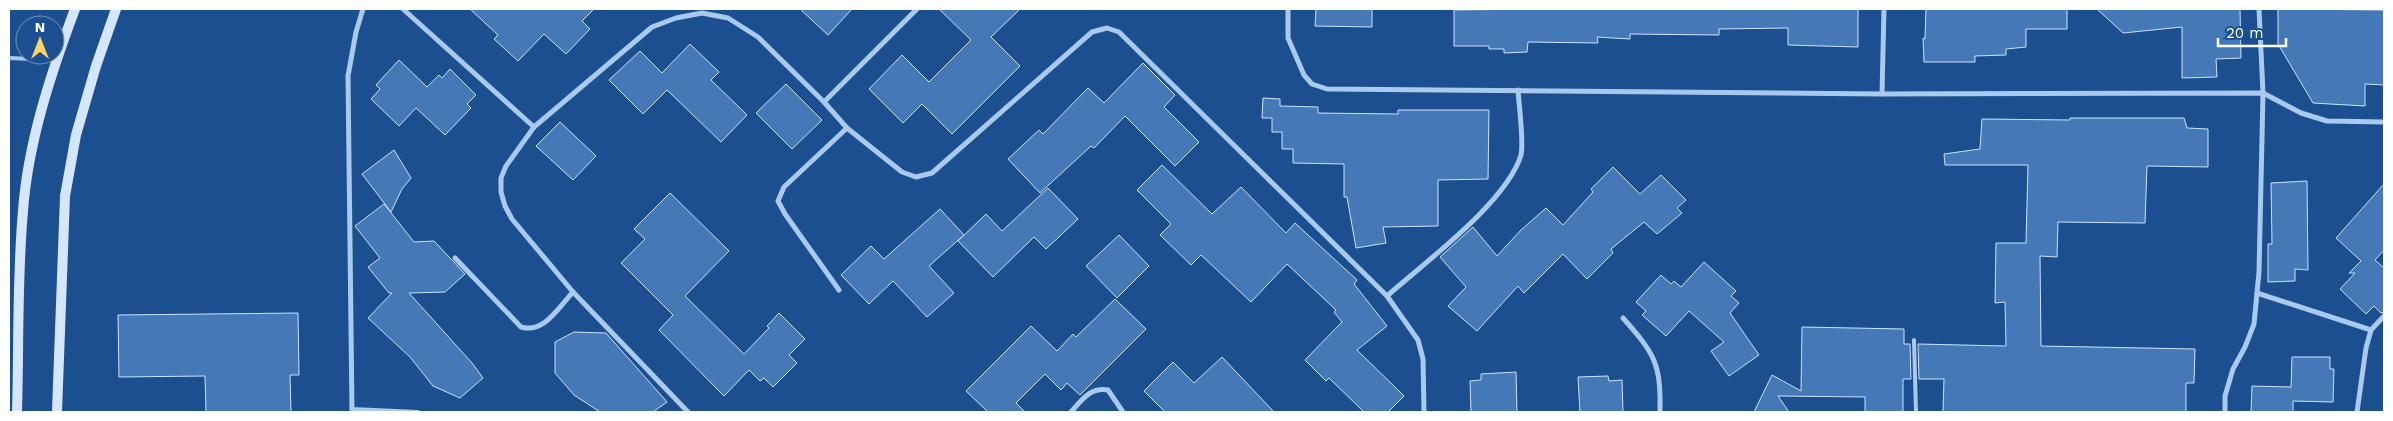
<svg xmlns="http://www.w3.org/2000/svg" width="2393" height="421" font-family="'Work Sans',sans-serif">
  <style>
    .building { fill: #4478b7; stroke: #cfe3fa }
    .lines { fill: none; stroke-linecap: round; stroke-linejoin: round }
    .service { stroke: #a9c9ee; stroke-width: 4 }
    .minor { stroke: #a9c9ee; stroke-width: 5 }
    .secondary { stroke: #d6e6fa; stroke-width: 10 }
  </style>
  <rect width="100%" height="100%" fill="#1b4f8f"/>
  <g class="building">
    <polygon points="470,9 594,9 582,21 590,29 566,54 544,34 518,61 494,39 498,35"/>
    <polygon points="800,9 852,9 828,35"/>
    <polygon points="939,9 1020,9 991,37 1020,66 952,134 922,104 903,123 869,89 902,55 929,82 971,40"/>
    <polygon points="1316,9 1372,9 1372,27 1315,26"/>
    <polygon points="1543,9 1858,9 1858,47 1788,45 1788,28 1719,29 1719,35 1630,34 1630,39 1597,37 1598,43 1528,42 1527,52 1504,53 1504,49 1489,49 1489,46 1454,46 1454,10"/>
    <polygon points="1926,9 2067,9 2067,29 2026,29 2026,47 2006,49 2006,55 1975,56 1975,62 1924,62 1923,38 1925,39"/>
    <polygon points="2097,9 2240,9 2241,58 2216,59 2217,77 2182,78 2182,27 2123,33"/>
    <polygon points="2278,9 2384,10 2384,85 2365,84 2365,106 2313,103 2278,44"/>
    <polygon points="690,44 719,72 711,80 747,115 721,142 667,90 643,114 609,80 640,51 662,73"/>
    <polygon points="399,60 427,87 439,75 442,78 450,69 476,95 467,104 471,108 445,135 416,108 399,126 371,99 380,89 376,85"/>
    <polygon points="1143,63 1175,95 1164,107 1199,142 1175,166 1125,116 1094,148 1091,146 1040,193 1008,159 1039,130 1043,134 1088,88 1104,103"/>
    <polygon points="786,84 822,120 792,149 756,113"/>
    <polygon points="1263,98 1280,99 1280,106 1318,107 1318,113 1398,114 1398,110 1489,110 1488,179 1438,180 1438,226 1383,227 1386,243 1356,248 1347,197 1344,197 1344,164 1293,163 1293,149 1282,149 1282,132 1272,132 1272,118 1262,118"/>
    <polygon points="2070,118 2184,118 2187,128 2208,129 2208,167 2147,166 2145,223 2058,222 2057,257 2040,256 2041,346 2195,349 2194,383 2186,383 2186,412 1943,412 1944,379 1919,379 1918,344 2006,346 2005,302 1995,303 1996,243 2026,243 2028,165 1945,165 1944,154 1980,149 1982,119 2070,120"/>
    <polygon points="560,122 596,156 573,180 536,146"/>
    <polygon points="394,150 411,178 402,189 391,212 362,174"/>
    <polygon points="1162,165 1212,214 1241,187 1286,233 1295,223 1357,280 1354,284 1387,326 1357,350 1404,396 1388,412 1364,412 1329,378 1326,381 1305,360 1342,322 1334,312 1336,310 1287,264 1251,302 1201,255 1191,265 1160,235 1171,224 1137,190"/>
    <polygon points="1613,167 1640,194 1661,175 1686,200 1677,208 1682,213 1657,234 1644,222 1611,249 1613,253 1587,279 1563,254 1524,293 1518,286 1477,331 1448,306 1466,287 1440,257 1473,227 1497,256 1521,230 1546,208 1563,225 1593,192 1591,189"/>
    <polygon points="2307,181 2308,270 2295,269 2295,281 2268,282 2268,244 2272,244 2271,183"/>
    <polygon points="2384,184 2384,250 2375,260 2384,268 2384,312 2381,313 2374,306 2366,314 2340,289 2355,273 2349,273 2361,261 2336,238"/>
    <polygon points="1048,188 1078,219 1046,249 1034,237 993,277 958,241 986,214 1002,231"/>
    <polygon points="670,193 729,251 685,296 744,354 769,328 767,326 779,313 805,339 789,355 797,363 773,387 764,378 760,381 749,370 724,396 659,330 673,315 621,263 645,239 634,229"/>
    <polygon points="384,204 414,242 434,241 465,274 445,292 409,293 472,363 483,378 460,398 433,386 410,357 368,318 392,293 389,293 368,267 380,258 355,226"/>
    <polygon points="940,209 964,235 929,266 954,293 927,317 893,281 869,304 841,275 871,246 884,259"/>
    <polygon points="1119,235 1149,266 1117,298 1086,266"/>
    <polygon points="1704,262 1736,291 1731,296 1739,303 1730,313 1759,355 1729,376 1711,351 1724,342 1689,311 1666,336 1642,315 1646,311 1636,302 1661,275 1671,284 1674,281 1681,287"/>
    <polygon points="1115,299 1146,329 1080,395 1067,383 1061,390 1045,374 1016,403 1025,412 988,412 966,391 1031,326 1057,351 1073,334 1076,337"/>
    <polygon points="298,313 299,375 290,375 291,412 206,412 205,376 119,377 118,315"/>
    <polygon points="1802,327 1904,329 1904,344 1910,344 1911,379 1903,379 1903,412 1865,412 1865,397 1778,396 1789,412 1754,412 1772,375 1801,391"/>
    <polygon points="574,332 606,333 667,402 653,412 600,412 574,395 555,373 555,342"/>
    <polygon points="1222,357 1274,412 1165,412 1144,391 1173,362 1194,383"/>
    <polygon points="2292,357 2330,357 2330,369 2334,369 2333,402 2293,401 2293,412 2251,412 2252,386 2291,387"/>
    <polygon points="1516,372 1517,412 1471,412 1470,381 1481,380 1481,374"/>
    <polygon points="1608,376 1609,381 1622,380 1623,412 1580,412 1578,377"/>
  </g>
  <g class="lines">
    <g class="service">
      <polyline points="9,58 56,60"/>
      <polyline points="1914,340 1916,412"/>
      <polyline points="352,409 418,412"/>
    </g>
    <g class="minor">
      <polyline points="403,9 534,127"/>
      <polyline points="1288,9 1288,38 1304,75 1312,84 1327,89 1882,94"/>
      <polyline points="1884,9 1882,94 2263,93 2301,113 2327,121 2384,122"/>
      <polyline points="824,102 917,9"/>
      <path d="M455,258L521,327C544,334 559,307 573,292"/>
      <polyline points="839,290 785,214 778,201 784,187 847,128"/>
      <polyline points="2257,293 2371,330"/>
      <path d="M1387,296C1424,263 1507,202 1521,155C1524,142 1519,105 1518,90"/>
      <path d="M1623,318C1655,354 1661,364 1660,412"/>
      <polyline points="352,412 348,76 356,32 363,9"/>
      <polyline points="688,412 573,292 512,219 505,206 501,192 501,178 506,166 534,127 652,27 676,18 702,13 728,18 758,37 824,102 847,128 902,172 916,177 932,173 1092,32 1107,28 1119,32 1387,296 1418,340 1423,359 1424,412"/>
      <path d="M1071,412C1082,400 1090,387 1108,390L1123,412"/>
      <polyline points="2225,412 2225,396 2233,369 2245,347 2254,324 2259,272 2263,93 2259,9"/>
      <polyline points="2357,412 2366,348 2371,330 2384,316"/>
    </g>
    <g class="secondary">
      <path d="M17,412C19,345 17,277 23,211C28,142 51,73 75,9"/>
      <polyline points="57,412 65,196 76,135 96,66 116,9"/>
    </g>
  </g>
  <rect width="2393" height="421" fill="none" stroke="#ffffff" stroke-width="20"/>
  <g transform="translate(40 40)"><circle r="24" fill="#1b4f8f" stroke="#7695bc"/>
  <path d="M0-4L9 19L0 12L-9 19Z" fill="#ffd166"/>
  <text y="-8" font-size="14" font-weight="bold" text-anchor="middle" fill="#ffffff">N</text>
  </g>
  <path d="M2218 38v8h68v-8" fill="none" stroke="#ffffff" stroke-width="2.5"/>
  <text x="2226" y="38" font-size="15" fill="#ffffff" stroke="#1b4f8f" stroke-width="4" paint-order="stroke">20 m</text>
</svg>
